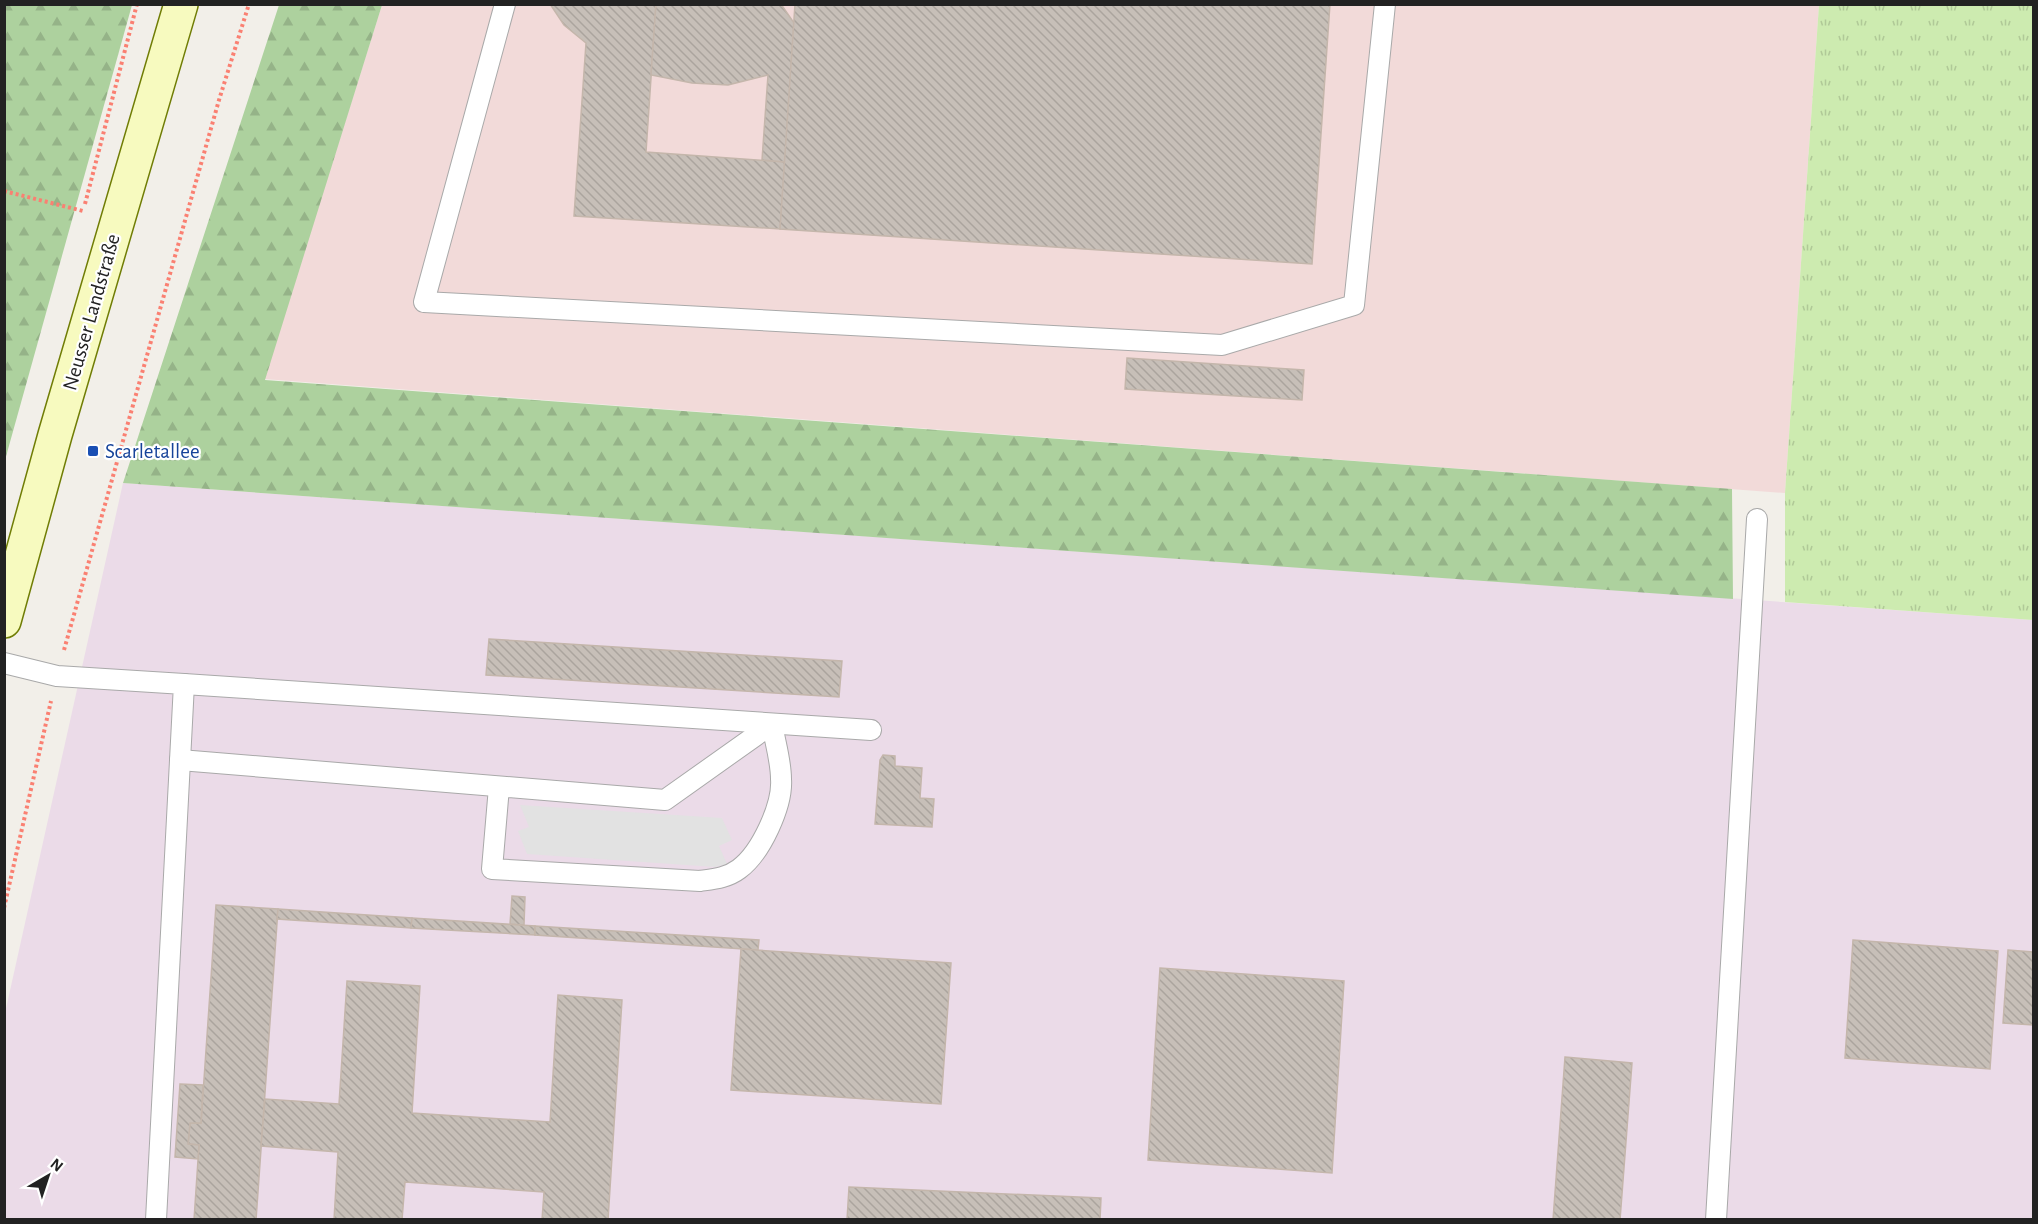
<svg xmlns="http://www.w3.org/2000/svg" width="2038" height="1224" font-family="'Alegreya Sans',sans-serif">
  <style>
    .commercial { fill: #f2dad9 }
    .industrial { fill: #ebdbe8 }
    .grass { fill: url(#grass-tufts) }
    .forest { fill: url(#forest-firs) }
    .parking { fill: #e2e2e2 }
    .building { fill: url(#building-back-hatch); stroke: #c4b6ab; stroke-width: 1.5 }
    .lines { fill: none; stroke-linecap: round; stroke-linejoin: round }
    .service-casing { stroke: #a9a9a9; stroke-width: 22 }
    .secondary-casing { stroke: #707d05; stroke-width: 36 }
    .path { stroke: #fa8072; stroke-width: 4; stroke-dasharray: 3 3; stroke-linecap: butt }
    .service { stroke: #fff; stroke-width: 20 }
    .secondary { stroke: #f7fabf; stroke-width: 33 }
    .transit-dot { fill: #1a4fb4; stroke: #fff; stroke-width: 2 }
    .labels { text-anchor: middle; stroke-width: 4.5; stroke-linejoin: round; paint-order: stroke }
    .street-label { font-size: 21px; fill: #222; stroke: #fff }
    .transit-label { font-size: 21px; fill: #164399; stroke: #fff; text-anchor: start }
  </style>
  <defs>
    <pattern id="grass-tufts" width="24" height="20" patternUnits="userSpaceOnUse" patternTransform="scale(1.5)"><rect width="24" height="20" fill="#cdebb0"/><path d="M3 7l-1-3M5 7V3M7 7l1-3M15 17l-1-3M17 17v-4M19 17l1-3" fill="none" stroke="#b0c997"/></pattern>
    <pattern id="forest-firs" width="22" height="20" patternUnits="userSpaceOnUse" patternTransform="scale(1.5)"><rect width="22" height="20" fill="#add19e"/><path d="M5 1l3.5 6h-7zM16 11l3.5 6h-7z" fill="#95b388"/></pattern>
    <pattern id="building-back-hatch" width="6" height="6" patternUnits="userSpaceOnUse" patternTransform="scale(1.5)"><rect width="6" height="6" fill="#c7bfb8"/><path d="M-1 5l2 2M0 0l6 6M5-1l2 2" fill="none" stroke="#aba49e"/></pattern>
  </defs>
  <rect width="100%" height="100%" fill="#f2efe9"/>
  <polygon class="commercial" points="382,5 1819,5 1785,493 264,379"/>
  <polygon class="industrial" points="123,483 2033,620 2033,1219 5,1220 5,1013"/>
  <polygon class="grass" points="1819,5 2033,5 2033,620 1785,602 1785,493"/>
  <g class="forest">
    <polygon points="5,4 132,5 5,460 4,5"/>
    <polygon points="279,5 382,5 265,380 1732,489 1733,599 123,483"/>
  </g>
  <polygon class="parking" points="520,805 722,818 732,840 719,846 727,864 715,867 527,854 518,831 529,827"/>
  <g class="building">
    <polygon points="550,4 656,4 646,152 785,162 780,229 574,216 586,43 564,25"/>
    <polygon points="656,4 780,4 783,7 794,23 785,162 762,160 768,75 728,85 692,83 651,75"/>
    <polygon points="795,4 1330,4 1312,264 780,229"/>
    <polygon points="1127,358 1304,370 1302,400 1125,389"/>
    <polygon points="489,639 842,661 839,697 486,675"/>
    <polygon points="883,755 895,756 895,766 922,768 920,798 934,799 932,827 875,824 880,760"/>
    <polygon points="512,896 525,897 524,925 510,924"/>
    <polygon points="216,905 278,909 256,1220 194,1220 199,1145 188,1144 190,1123 201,1123"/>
    <polygon points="278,909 412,918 411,928 277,919"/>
    <polygon points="412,918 535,926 535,935 411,928"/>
    <polygon points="535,926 759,940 758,950 535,935"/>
    <polygon points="1853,940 1998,951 1990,1069 1845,1058"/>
    <polygon points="741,949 951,963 941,1104 731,1090"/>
    <polygon points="2008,950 2034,952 2034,1025 2003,1023"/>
    <polygon points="1160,968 1344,981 1332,1173 1148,1160"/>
    <polygon points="347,981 420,986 412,1113 550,1122 558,995 622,1000 608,1220 542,1220 544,1192 405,1182 402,1220 334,1220 338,1152 261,1146 265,1099 339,1104"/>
    <polygon points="1565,1057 1632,1063 1620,1220 1553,1220"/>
    <polygon points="180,1084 203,1085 201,1123 190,1123 188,1144 199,1145 198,1159 175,1157"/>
    <polygon points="849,1187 1101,1198 1100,1220 847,1220"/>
  </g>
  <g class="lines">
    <defs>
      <g id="service">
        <polyline points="505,4 424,302 1222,345 1354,305 1385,4"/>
        <polyline points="4,663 57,676 184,684 156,1220"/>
        <polyline points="184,684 871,730"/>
        <path d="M180,760L665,800L772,724C775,742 781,761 781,779C783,805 761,853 739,869C727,878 714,879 700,881L492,869L499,787"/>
        <polyline points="1716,1220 1757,519"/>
      </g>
      <polyline id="secondary" points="4,621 55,435 181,4"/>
    </defs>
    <use href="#service" class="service-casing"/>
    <use href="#secondary" class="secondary-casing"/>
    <g class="path">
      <polyline points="4,191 83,211"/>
      <polyline points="85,204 137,4"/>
      <polyline points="64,650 219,100 249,4"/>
      <polyline points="4,908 51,701"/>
    </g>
    <use href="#service" class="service"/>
    <use href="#secondary" class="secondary"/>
  </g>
  <rect class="transit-dot" x="87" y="445" width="12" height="12" rx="3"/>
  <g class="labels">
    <g class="street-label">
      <text transform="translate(91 312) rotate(-74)" y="7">Neusser Landstraße</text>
    </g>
    <g class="transit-label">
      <text x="105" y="458">Scarletallee</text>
    </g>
  </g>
  <rect width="2038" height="1224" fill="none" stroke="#222222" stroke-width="12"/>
  <g transform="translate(48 1176) rotate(39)" stroke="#ffffff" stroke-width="4.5" paint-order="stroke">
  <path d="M0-4.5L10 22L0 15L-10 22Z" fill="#222222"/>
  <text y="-9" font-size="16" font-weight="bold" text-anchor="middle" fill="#222222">N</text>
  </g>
</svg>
